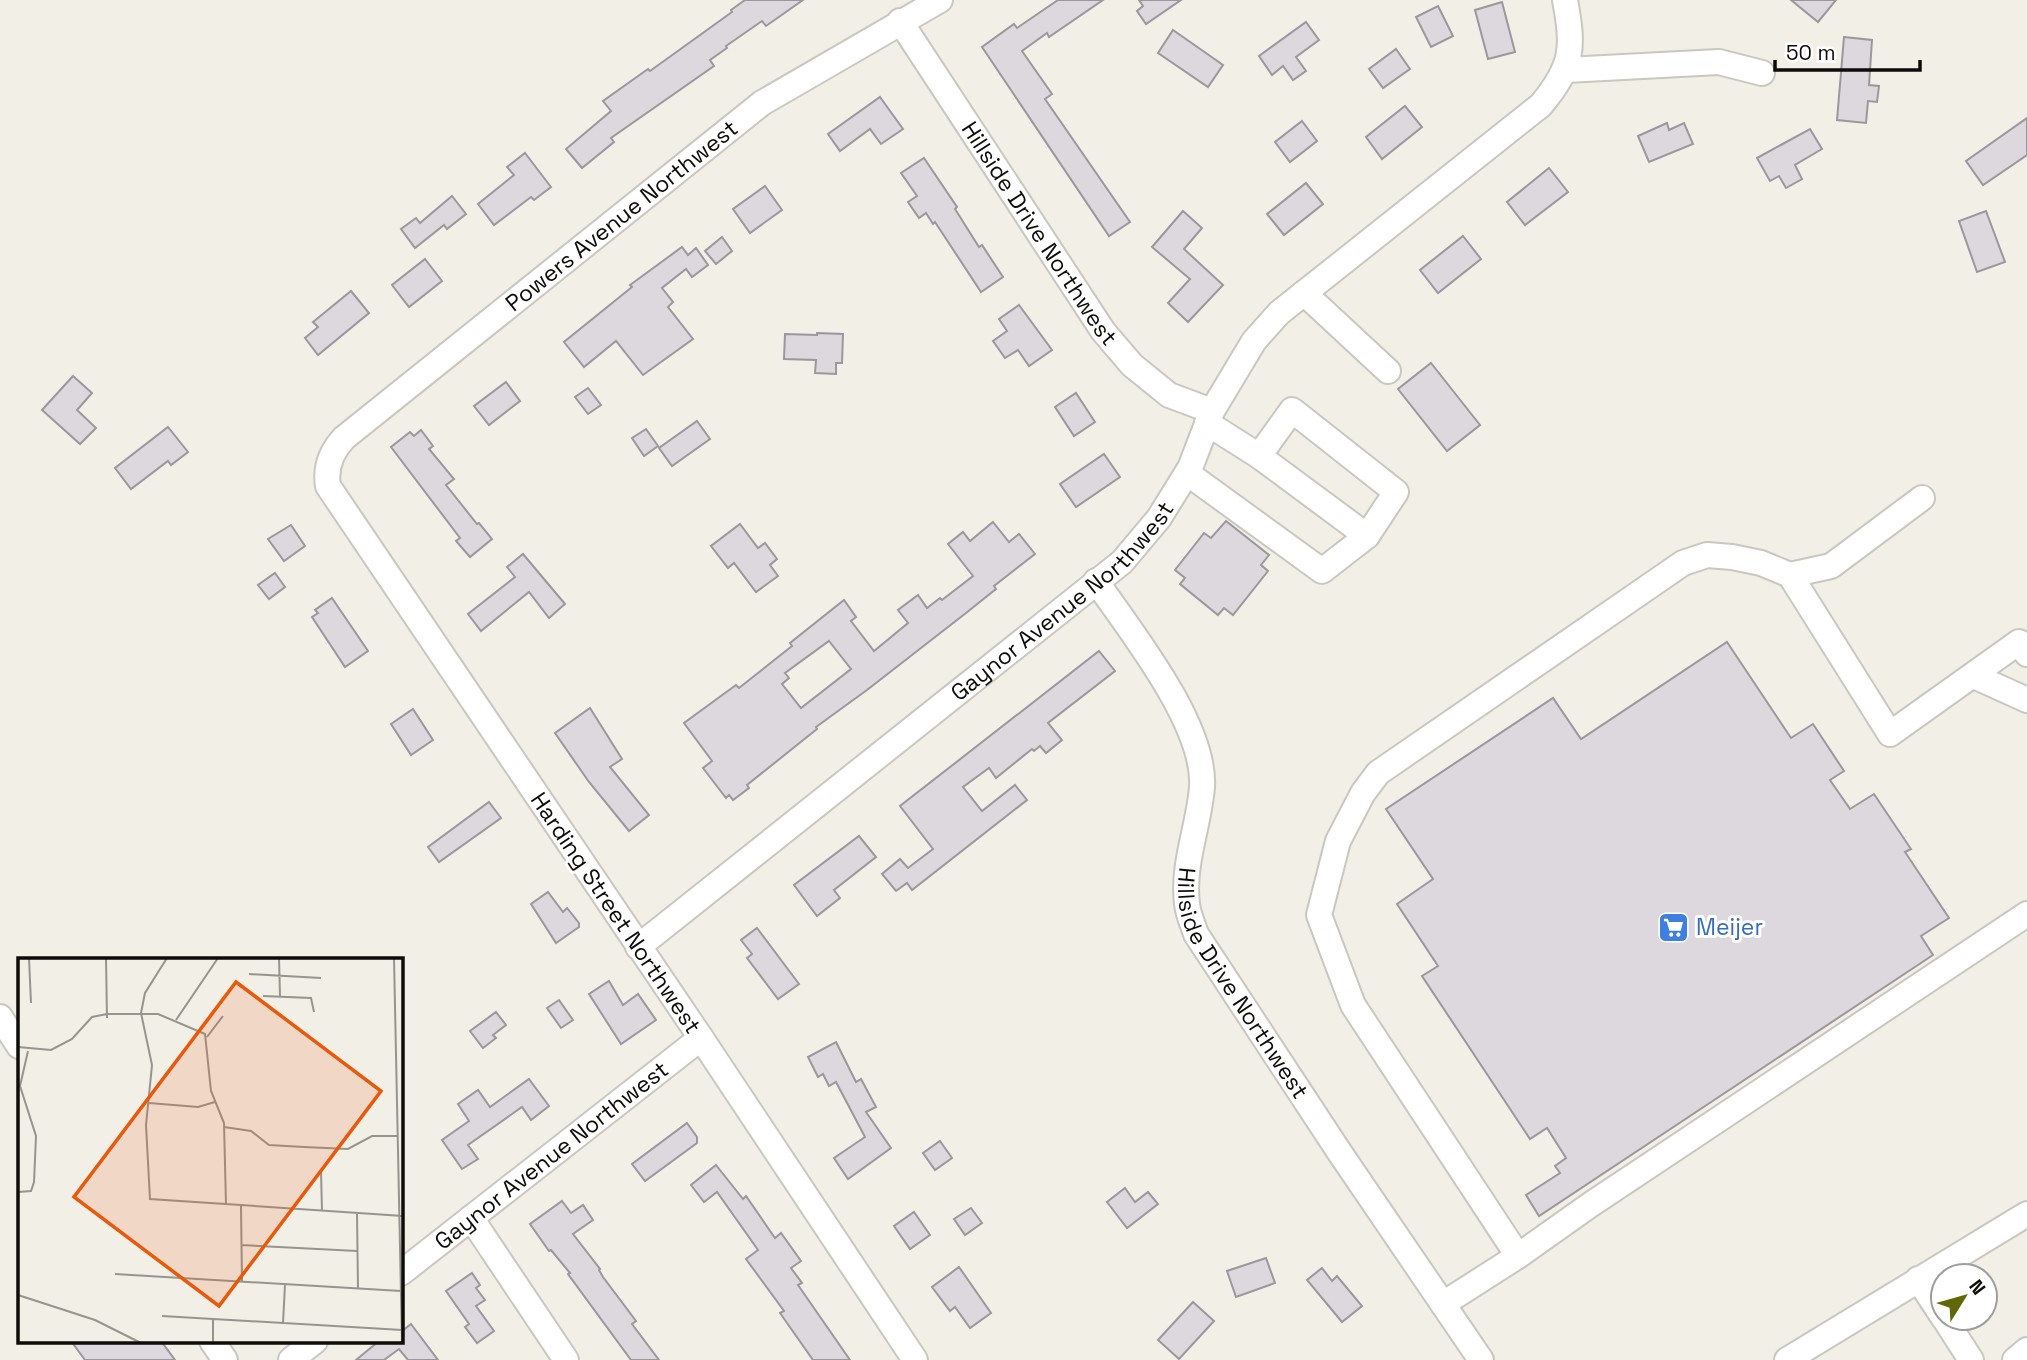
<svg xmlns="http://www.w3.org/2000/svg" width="2027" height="1360" font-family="'Space Grotesk',sans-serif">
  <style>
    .building { fill: #ddd7de; stroke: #9c969d; stroke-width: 2; fill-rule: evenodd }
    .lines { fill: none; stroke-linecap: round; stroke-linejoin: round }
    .minor-casing { stroke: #c9c7bf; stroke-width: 28 }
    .minor { stroke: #fff; stroke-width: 24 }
    .labels { text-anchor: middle; stroke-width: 6; stroke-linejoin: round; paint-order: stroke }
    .street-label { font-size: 23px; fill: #0d0c09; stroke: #fff }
    .shop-label { font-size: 23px; fill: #366cbe; stroke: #fff; text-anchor: start }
    .inset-road { fill: none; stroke: #96948e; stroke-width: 2 }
    .view { fill: #e8590c; fill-opacity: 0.15; stroke: #e8590c; stroke-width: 3.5 }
    .inset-edge { fill: none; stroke: #0d0c09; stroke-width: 3.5 }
  </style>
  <rect width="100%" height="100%" fill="#f2efe7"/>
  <g class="building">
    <polygon points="745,0 803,0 766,26 762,21 726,46 727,48 710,60 714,66 611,138 614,142 582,168 566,149 611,111 603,101 648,69 650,71 732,12 731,10"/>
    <polygon points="1058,0 1103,0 1049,37 1047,33 1022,51 1052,94 1045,99 1130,222 1109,236 982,47 1014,24 1017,28"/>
    <polygon points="1139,0 1181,0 1146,24 1137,11 1143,6"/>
    <polygon points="1791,0 1836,0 1818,22"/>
    <polygon points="1502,2 1515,52 1488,59 1475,10"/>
    <polygon points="1438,6 1453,36 1431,47 1416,17"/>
    <polygon points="1306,22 1319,40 1296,57 1306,71 1293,80 1283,66 1272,75 1259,56"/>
    <polygon points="1173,30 1223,65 1208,87 1158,53"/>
    <polygon points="1844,37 1872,40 1869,85 1879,86 1877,102 1868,101 1866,123 1837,120"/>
    <polygon points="1396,49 1410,69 1383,88 1369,69"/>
    <polygon points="880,97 903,129 881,144 870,129 840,151 828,134"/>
    <polygon points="1405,106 1422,127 1382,159 1366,137"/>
    <polygon points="2027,118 2027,155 1983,185 1966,161"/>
    <polygon points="1302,121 1317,141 1290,162 1275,142"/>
    <polygon points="1667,123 1669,130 1684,123 1693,144 1649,162 1638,136"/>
    <polygon points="1810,129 1822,149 1795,165 1802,179 1786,188 1779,176 1770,181 1757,158"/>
    <polygon points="525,153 551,187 534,200 531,197 494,225 478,204 514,175 507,167"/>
    <polygon points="924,158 957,207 955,209 979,247 982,245 1003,277 981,292 935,222 933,224 926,213 919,218 908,202 917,196 901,173"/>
    <polygon points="1549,168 1568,192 1525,225 1507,202"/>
    <polygon points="1306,183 1323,204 1284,235 1267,214"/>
    <polygon points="765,186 782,210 750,233 733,209"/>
    <polygon points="452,196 466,214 447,229 444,225 415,248 401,229 416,218 420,223"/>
    <polygon points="1183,211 1202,228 1184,249 1223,285 1188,322 1168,303 1190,279 1152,247"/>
    <polygon points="1986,211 2005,262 1977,272 1959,221"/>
    <polygon points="1463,236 1481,259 1438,293 1420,270"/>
    <polygon points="722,237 732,251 716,264 705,251"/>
    <polygon points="682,247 688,255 696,248 708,265 692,277 686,269 662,288 673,302 668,307 693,339 643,375 616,341 584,367 564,342 632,287 630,285"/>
    <polygon points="425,259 442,281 409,307 392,285"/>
    <polygon points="351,291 369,313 318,355 305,338 318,327 313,322"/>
    <polygon points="1019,305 1052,350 1029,366 1018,350 1005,358 993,341 1007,331 999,319"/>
    <polygon points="817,333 843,334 842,363 836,363 836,374 815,373 816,360 784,359 785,334 817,335"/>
    <polygon points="1431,363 1480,425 1447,451 1398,389"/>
    <polygon points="73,376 92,393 77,410 96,428 80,444 42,410"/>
    <polygon points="506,382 520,401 489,425 474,406"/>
    <polygon points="588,388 601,405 588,414 575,397"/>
    <polygon points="1076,393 1095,422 1074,436 1055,407"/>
    <polygon points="697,421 710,439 672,466 659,448"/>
    <polygon points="168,427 188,452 171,465 168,461 131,489 115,468"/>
    <polygon points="646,429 658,446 644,456 632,438"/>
    <polygon points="421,430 433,446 429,449 454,479 446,485 477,524 479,523 492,539 470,557 456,541 460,538 391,447 410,432 414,436"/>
    <polygon points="1104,454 1120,477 1076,507 1060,484"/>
    <polygon points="1226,521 1269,555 1261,565 1268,571 1233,615 1224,608 1218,615 1180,584 1185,578 1175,570 1204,533 1211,538"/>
    <path d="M993,522L1009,542L1019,534L1035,554L994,586L996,589L966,613L867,690L816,727L817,729L747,785L749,788L733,800L729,795L726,798L703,768L712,761L684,723L736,685L739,688L792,646L790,643L844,600L856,617L851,621L874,651L908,623L898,610L918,595L927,608L940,598L942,600L973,576L948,544L963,532L970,541ZM829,641L851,669L801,708L782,684L789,678L785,673Z"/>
    <polygon points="740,524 758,548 765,543 777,559 770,565 778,576 756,592 734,563 728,568 711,546"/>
    <polygon points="291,525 305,546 284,561 268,539"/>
    <polygon points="523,554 565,604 549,618 529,592 481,631 468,614 515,577 507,567"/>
    <polygon points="275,573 285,587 269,599 258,585"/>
    <polygon points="332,598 368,651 345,667 312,617 318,613 315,610"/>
    <polygon points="1727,642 1791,738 1813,724 1844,771 1830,780 1850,809 1874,794 1911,849 1905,852 1949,918 1921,936 1933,955 1539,1216 1526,1195 1560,1173 1555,1166 1566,1158 1547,1128 1530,1139 1422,976 1438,966 1397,904 1433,879 1386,809 1553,698 1581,739"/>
    <polygon points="1099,651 1115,671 1048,723 1062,740 1046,753 1040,746 1034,751 1032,749 996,778 989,768 963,787 982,811 1015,785 1027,800 912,890 907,883 896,891 882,874 900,859 908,868 933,849 900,806"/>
    <polygon points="590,708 622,759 610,767 649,815 629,831 589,782 555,733"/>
    <polygon points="413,709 433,740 411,755 391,724"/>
    <polygon points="489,802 501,818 439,862 428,847"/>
    <polygon points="859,836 876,857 834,890 840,898 817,916 794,885"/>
    <polygon points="548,892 563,912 567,908 579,923 579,927 556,943 531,904"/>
    <polygon points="757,928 799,984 778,999 747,958 752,954 741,940"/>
    <polygon points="609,981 623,1005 638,994 656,1020 621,1044 589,994"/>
    <polygon points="559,1000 573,1020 561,1028 547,1008"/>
    <polygon points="496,1012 506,1025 493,1035 496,1038 483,1048 470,1031"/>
    <polygon points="836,1042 856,1082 861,1079 876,1107 866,1112 891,1148 848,1179 834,1158 865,1137 836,1082 829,1086 823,1074 818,1077 808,1057"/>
    <polygon points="529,1079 549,1106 531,1120 522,1107 468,1145 478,1159 462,1169 442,1140 469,1121 458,1104 478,1090 490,1107"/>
    <polygon points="687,1123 697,1137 697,1143 645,1181 632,1164"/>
    <polygon points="940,1141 952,1158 935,1170 923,1153"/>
    <polygon points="716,1165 743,1199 746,1196 775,1238 781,1233 801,1261 791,1268 802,1283 798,1285 850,1360 813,1360 780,1313 784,1311 746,1259 758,1250 717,1192 704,1202 691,1185"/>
    <polygon points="1125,1188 1135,1202 1148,1192 1158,1204 1127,1228 1107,1202"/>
    <polygon points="562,1201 571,1213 583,1205 593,1220 573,1234 600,1269 599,1270 603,1277 636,1321 632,1324 659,1360 631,1360 568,1274 570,1273 551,1250 549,1251 530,1224"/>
    <polygon points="971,1208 982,1223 965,1235 954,1219"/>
    <polygon points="914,1212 930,1235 910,1249 894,1226"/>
    <polygon points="1266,1258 1275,1283 1236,1297 1227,1271"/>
    <polygon points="959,1267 991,1313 970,1328 955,1307 950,1311 932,1287"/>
    <polygon points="1322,1268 1332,1281 1337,1276 1362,1306 1342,1322 1307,1280"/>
    <polygon points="472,1273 480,1285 476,1288 485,1300 476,1306 494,1331 477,1343 465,1327 469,1324 446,1291"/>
    <polygon points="1193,1302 1214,1321 1179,1359 1158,1340"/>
    <polygon points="411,1324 438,1360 408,1360 399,1349 384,1360 356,1360 379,1341 401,1341 401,1332"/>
    <polygon points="71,1341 161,1341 175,1360 85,1360"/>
  </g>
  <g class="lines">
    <defs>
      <g id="minor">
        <path id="s1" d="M900,21L1103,331L1132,365L1169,395L1212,411"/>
        <polyline points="1566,70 1719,62 1762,73"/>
        <polyline points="1304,293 1388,371"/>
        <polyline points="1259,456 1367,536"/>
        <polyline points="1187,473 1322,571 1367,536 1396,492 1292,410 1259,456 1207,423"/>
        <polyline points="1790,575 1831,566 1922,498"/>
        <path id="s2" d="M1096,581C1131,632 1206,725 1202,787C1199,826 1182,864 1187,904C1188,914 1193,925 1196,934L1340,1153L1481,1360"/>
        <polyline points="1974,676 2027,700"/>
        <path id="s3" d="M638,947L1122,562L1159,518L1190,468L1212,411L1254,341L1279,313L1541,105C1573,66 1574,49 1565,0"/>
        <polyline points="0,1017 19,1046"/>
        <polyline points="471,1218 566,1360"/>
        <polyline points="1518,1256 1353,1005 1319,915 1338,841 1363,793 1378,773 1683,563 1707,555 1732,557 1761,563 1790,575 1890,734 2019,642 2027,654"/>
        <path id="s4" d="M401,1273L701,1038"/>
        <polyline points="1918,1279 1943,1317"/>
        <polyline points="1443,1304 1518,1256 1590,1205 2027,914"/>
        <polyline points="1944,1318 1971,1360"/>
        <polyline points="212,1341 225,1360"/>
        <polyline points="291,1360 315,1341"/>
        <path id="s5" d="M915,1360L701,1038L328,486C325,468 331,452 344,438L762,103L940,0"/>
        <polyline points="1787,1360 2027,1214"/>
        <polyline points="2015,1360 2027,1350"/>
      </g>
    </defs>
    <use href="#minor" class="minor-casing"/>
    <use href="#minor" class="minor"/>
  </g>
  <defs>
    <symbol id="supermarket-square" viewBox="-11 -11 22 22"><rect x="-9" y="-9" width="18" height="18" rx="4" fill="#3f7fe0" stroke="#fff"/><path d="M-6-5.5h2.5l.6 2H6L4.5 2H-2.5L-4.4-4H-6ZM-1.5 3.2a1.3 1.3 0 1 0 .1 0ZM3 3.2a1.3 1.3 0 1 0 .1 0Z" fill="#fff"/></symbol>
  </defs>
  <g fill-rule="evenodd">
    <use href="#supermarket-square" x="1656" y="910" width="35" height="35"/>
  </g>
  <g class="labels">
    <g class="street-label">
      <text dy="8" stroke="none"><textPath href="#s5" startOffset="1461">Powers Avenue Northwest</textPath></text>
      <text dy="8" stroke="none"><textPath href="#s1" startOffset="254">Hillside Drive Northwest</textPath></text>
      <text dy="8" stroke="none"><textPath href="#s3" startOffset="548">Gaynor Avenue Northwest</textPath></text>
      <text transform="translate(616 913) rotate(56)" y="8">Harding Street Northwest</text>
      <text dy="8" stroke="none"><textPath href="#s2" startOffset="448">Hillside Drive Northwest</textPath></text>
      <text dy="8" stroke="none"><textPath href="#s4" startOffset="191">Gaynor Avenue Northwest</textPath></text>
    </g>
    <g class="shop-label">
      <text x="1696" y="935">Meijer</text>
    </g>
  </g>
  <g transform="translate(18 958)">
    <rect width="385" height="385" fill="#f2efe7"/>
    <path class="inset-road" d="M11,0L13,45M88,0L89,60M149,0L127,35L123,55L134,107L128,167L132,241L385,258M261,0L262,38M376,0L384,385M231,16L303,20M245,38L293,40L296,54M158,62L200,0M189,79L205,58M0,89L33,92L54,81L74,59L89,56H140L187,76L193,133L206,165L208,247M131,145L180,149L197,144M206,169L233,173L251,187L286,189L330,191L354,178H379M303,213L304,253M0,234L13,233L16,224L18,178L2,128L10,93M223,248L224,324M339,255L340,331M223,287L339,293M97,316L383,333M0,337L77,362L123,385M144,358L384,372M195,361V385M265,365L267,327"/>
    <path class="view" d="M218,24L363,133L201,348L56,239Z"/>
    <rect width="385" height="385" class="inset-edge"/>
  </g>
  <g transform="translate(1964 1297) rotate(53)"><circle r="33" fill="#ffffff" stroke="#9e9e9d" stroke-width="2"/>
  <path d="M0-5L12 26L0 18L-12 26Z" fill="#626807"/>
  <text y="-10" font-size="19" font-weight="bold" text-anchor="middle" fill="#0d0c09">N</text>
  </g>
  <path d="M1775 60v10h145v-10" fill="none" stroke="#0d0c09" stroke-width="3.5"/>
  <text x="1786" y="60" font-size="21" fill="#0d0c09" stroke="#ffffff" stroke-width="5" paint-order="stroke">50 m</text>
</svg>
